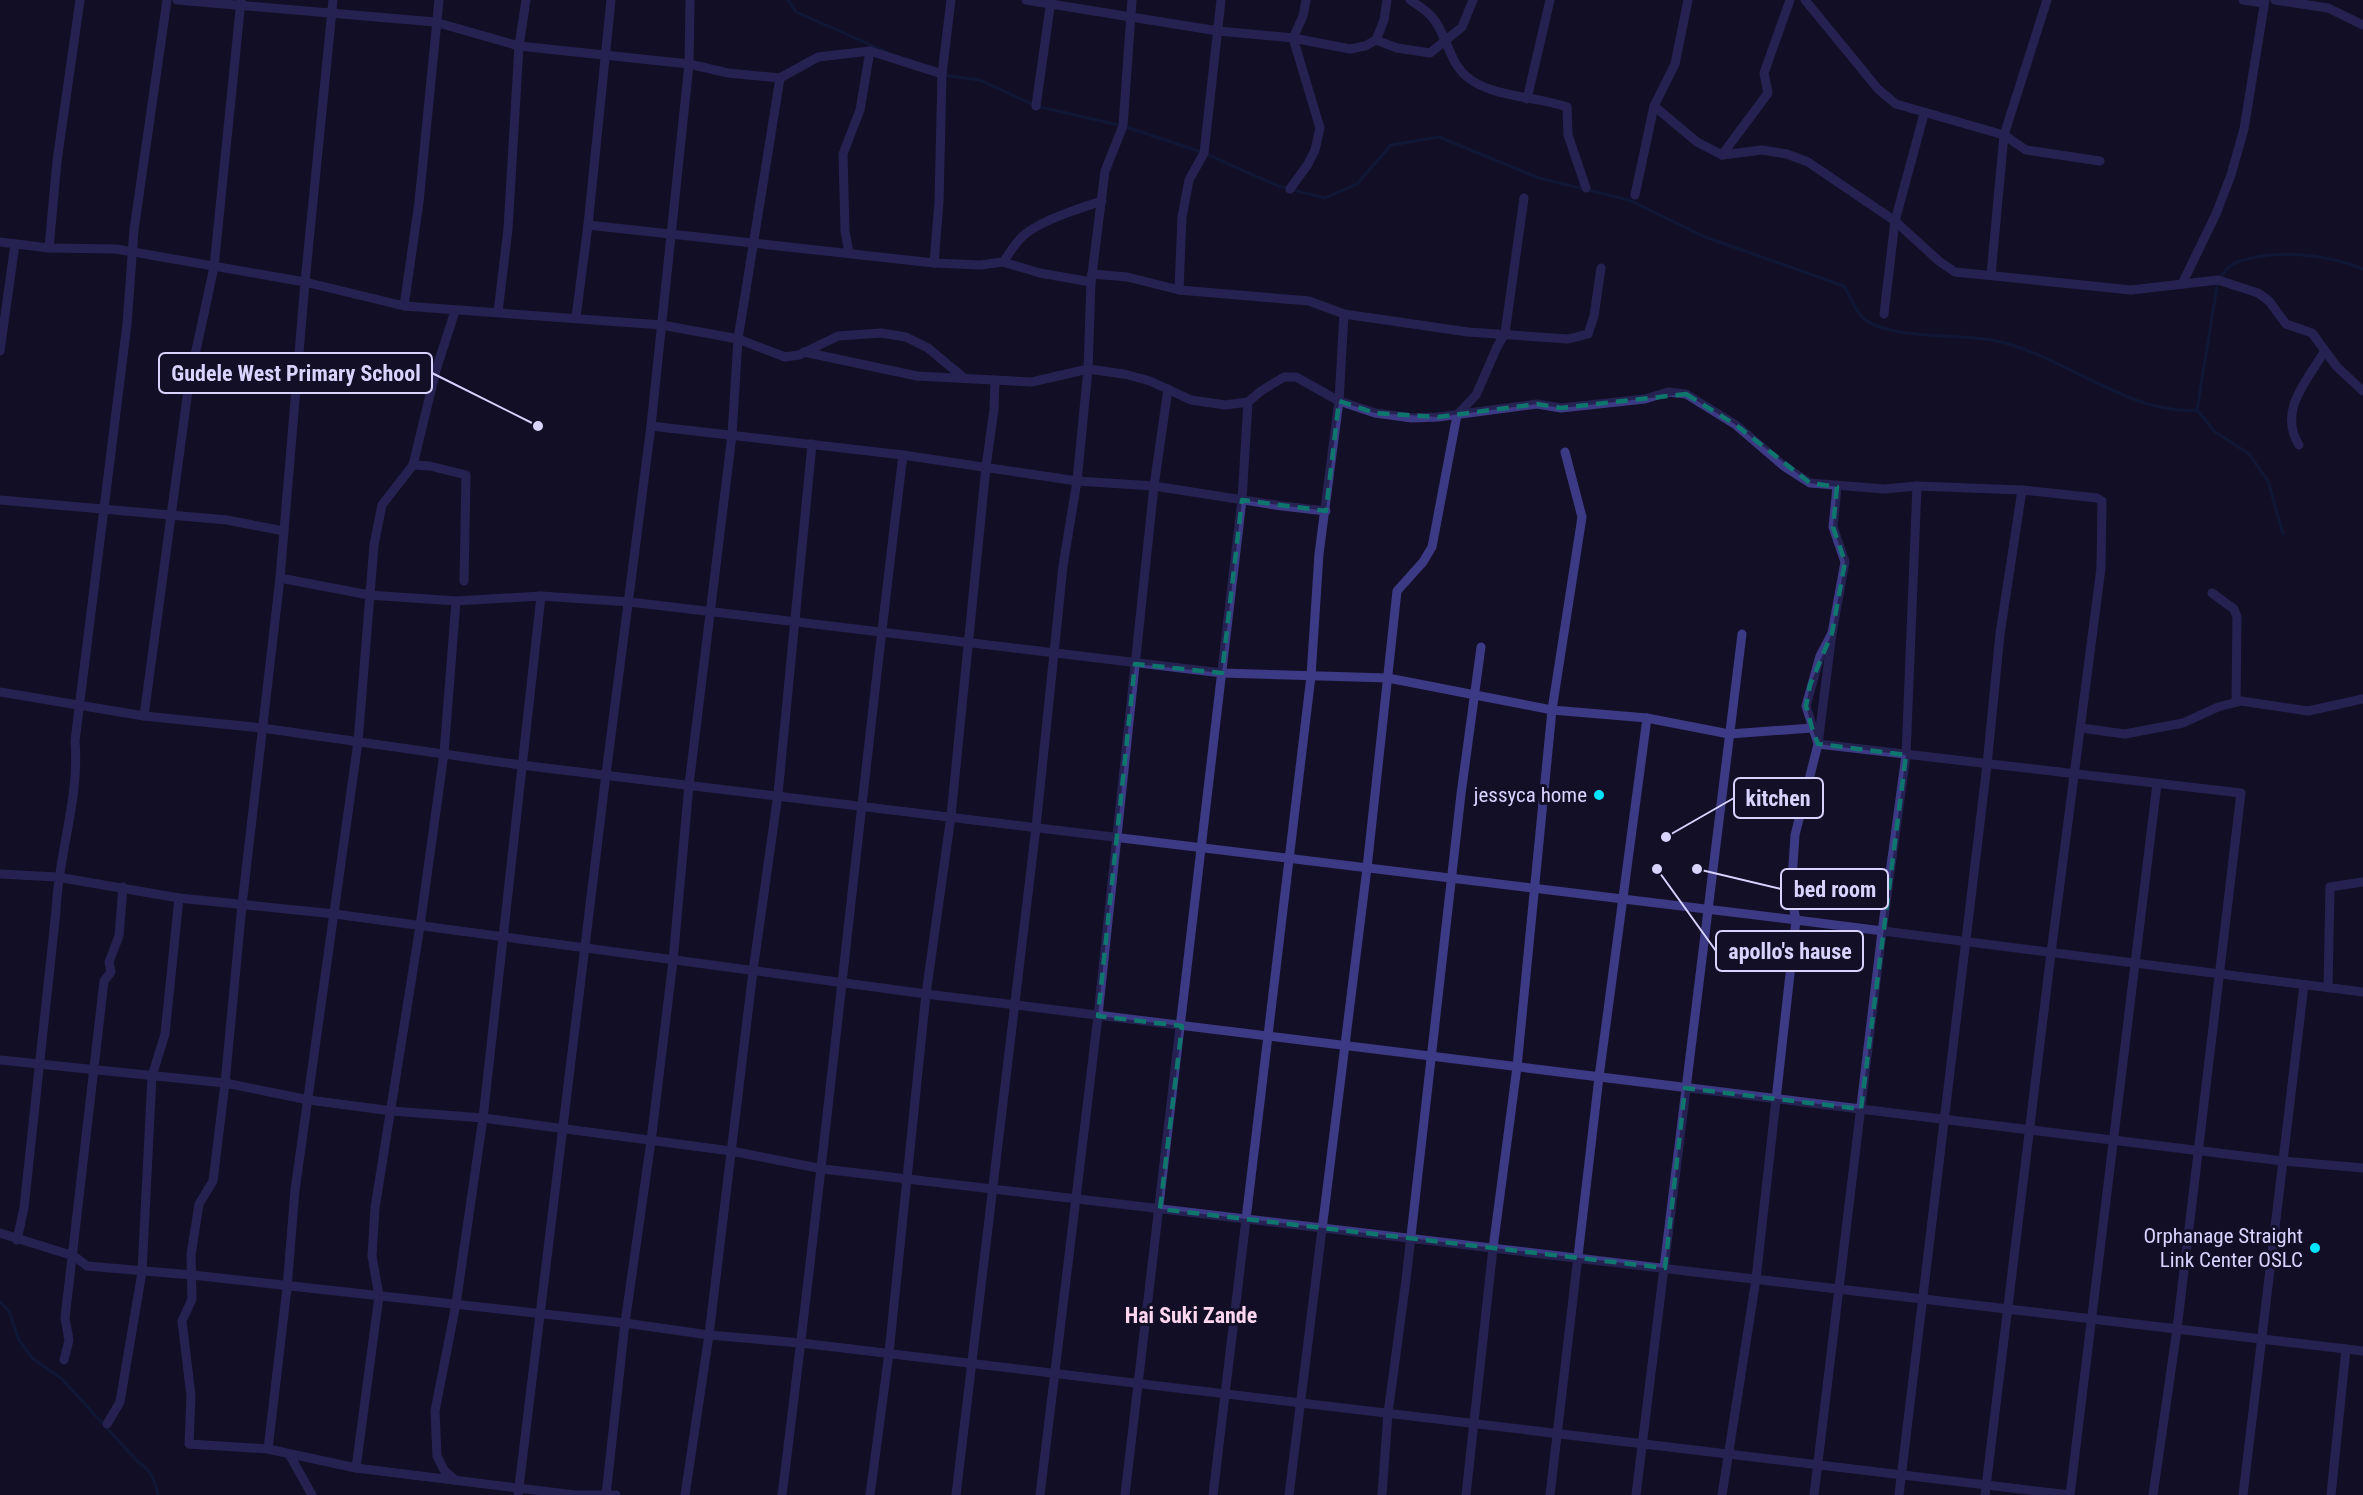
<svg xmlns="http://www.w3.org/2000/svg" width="2363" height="1495" font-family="'Roboto Condensed',sans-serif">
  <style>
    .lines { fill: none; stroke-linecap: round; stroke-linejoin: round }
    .stream { stroke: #0c2248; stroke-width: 3 }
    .minor { stroke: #3d3a85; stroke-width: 9 }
    .marked { fill: none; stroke: #0f766e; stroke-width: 4.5; stroke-dasharray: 12 8; stroke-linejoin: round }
    .poi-dot { fill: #00e5ff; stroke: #130f26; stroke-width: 2 }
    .labels { text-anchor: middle; stroke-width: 6; stroke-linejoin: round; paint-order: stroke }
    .poi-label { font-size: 21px; fill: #d9d4ff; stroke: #130f26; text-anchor: end }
    .neighbourhood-label { font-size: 22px; font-weight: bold; fill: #ffd6f0; stroke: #130f26 }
    .leader { fill: none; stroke: #d9d4ff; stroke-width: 2 }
    .callout-dot { fill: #d9d4ff; stroke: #130f26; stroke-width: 2 }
    .callout { fill: #130f26; stroke: #d9d4ff; stroke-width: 2 }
    .callout-label { font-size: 22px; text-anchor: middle; font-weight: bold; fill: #d9d4ff }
  </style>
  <rect width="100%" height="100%" fill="#130f26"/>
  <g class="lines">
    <g class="stream">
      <polyline points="788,0 796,12 887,52"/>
      <path d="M943,75L980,80L1036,106L1123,126L1204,153L1278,186L1325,198L1357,184L1391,145L1439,137L1539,178L1629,200L1705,237L1844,286C1850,295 1855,311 1863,318C1886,339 1959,334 1992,340C2059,352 2129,416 2197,410L2218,280C2223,274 2228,266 2235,263C2273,248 2326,254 2363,269"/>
      <polyline points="2197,410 2214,431 2249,454 2268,481 2283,534"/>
      <path d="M0,1302L9,1311L19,1340L32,1358L62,1379L138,1462C151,1470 155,1480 158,1495"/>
    </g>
    <g class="minor">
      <polyline points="177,0 435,22 519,46 689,64 728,73 780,78 818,57 870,51 942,74"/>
      <polyline points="333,0 305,282 280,578 242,905 225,1083 213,1181 199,1204 191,1255 192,1299 182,1321 191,1396 189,1444 268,1449 356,1468 575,1495 616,1495"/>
      <polyline points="1026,0 1218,31 1293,38 1350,49 1365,46 1376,40 1384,20 1387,0"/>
      <path d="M1410,0C1418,5 1426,10 1432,17C1447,34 1448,60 1466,76C1491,98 1537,96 1567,107L1568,135L1586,188"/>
      <polyline points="1805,0 1878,89 1896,104 2004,135 2026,150 2100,161"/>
      <polyline points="2243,0 2264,3"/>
      <polyline points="2275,0 2328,8 2363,25"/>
      <polyline points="1376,40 1397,48 1430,53 1462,27 1473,0"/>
      <polyline points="1527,99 1550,0"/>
      <polyline points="1036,106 1051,0"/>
      <polyline points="1654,106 1697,142 1722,155 1762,150 1787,154 1808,162 1895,221 1940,262 1955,272 2131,290 2218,280 2258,293 2269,301 2286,324 2312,333 2337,367 2363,391"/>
      <polyline points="1722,155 1768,93 1764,73 1790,0"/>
      <polyline points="1290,189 1308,164 1315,150 1320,128 1293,38 1303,16 1306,0"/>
      <polyline points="1635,195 1654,106 1675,64 1688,0"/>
      <polyline points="588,225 934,263 980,265 1003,262 1040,273 1091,282"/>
      <polyline points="0,242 49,248 116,249 305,282 404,306 662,325 738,339 785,357 799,355 838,336 881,333 906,337 928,348 964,378"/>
      <polyline points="49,248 57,161 80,0"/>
      <polyline points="849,253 845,231 843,154 860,110 870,51"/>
      <path d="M1003,262C1009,254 1015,243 1023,236C1039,221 1080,208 1102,201"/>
      <polyline points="934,263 939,202 942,74 951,0"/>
      <polyline points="1092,274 1127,277 1179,290 1309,301 1344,314 1468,332 1568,339 1588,334 1594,316 1601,268"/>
      <polyline points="1991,275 2004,135 2047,0"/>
      <polyline points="2182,284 2216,214 2231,175 2244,129 2265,0"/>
      <polyline points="1179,290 1182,217 1189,180 1204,153 1221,0"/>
      <polyline points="404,306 419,202 439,0"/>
      <polyline points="498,312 508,229 519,46 526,0"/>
      <polyline points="1884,314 1895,221 1924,114"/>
      <polyline points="576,317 588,225 611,0"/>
      <polyline points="0,351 15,244"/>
      <polyline points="804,352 917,376 1032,382 1088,369 1124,374 1150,381 1191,400 1225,405 1248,402 1261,391 1284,377 1296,377 1339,401 1375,413 1412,418 1438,417 1537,404 1561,408 1645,399 1668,392 1686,394 1736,425 1785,467 1810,483 1884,489 1917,486 2022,490 2097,498 2102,501 2101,568 2051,953 1985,1495"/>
      <polyline points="651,426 903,455 1077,481 1154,486 1282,506 1326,511"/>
      <path d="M2299,445C2278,411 2306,382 2324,352"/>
      <polyline points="413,465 430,466 466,475 464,581"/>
      <polyline points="0,500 227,520 284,531"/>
      <polyline points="280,578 369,595 456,601 541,596 630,602 1222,673 1388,678 1552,710 1647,718 1599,1077 1550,1495"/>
      <polyline points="2212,593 2234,609 2237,617 2236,702"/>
      <polyline points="1832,633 1820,656 1806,706 1818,744 2241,793 2177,1329 2153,1495"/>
      <polyline points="0,692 144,716 262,728 521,765 1796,920 2363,992"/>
      <polyline points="144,716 189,383 214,267 241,0"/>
      <polyline points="1647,718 1729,734 1812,728"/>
      <polyline points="2081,728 2125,734 2183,723 2218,707 2241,701 2308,711 2363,699"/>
      <polyline points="0,874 57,877 179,898 335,914 926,994 2283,1161 2363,1168"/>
      <polyline points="2328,988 2330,887 2363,882"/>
      <polyline points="0,1060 225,1083 309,1100 392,1111 483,1118 731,1151 823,1169 2363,1351"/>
      <polyline points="0,1233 74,1256 87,1266 192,1275 625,1323 709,1335 801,1343 2070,1495"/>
      <path d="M17,1240L24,1208L56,911C58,854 80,799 75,741L127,324L134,230L167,0"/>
      <polyline points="64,1360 69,1340 65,1318 104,981 111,972 109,962 119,936 123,887"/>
      <polyline points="107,1424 120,1402 142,1272 152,1076 165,1034 179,898"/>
      <polyline points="268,1449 287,1288 295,1190 358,742 374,545 382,505 413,465 436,370 455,311"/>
      <polyline points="289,1454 312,1495"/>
      <polyline points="356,1468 379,1296 372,1256 375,1208 420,926 444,753 456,601"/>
      <polyline points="455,1480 444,1470 437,1456 435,1411 456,1304 483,1118 541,596"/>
      <polyline points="518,1495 606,774 651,426 689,64 690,0"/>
      <polyline points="606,1495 625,1323 651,1141 673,961 689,785 732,435 738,339 780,78"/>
      <polyline points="685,1495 709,1335 753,971 778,794 812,444"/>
      <path d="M782,1495C826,1149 860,801 903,455"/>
      <polyline points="870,1495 889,1353 926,994 951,816 986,467 994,409 995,380"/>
      <polyline points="956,1495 1036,827 1063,566 1077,481 1088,369 1091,282 1105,171 1123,126 1132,0"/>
      <polyline points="1040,1495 1098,1016 1154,486 1168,389"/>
      <polyline points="1125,1495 1242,500 1248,402"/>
      <polyline points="1213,1495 1311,676 1319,554 1339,401 1344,314"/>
      <polyline points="1289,1495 1367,868 1397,591 1423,562 1432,547 1457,415 1476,395 1497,347 1505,333 1524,198"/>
      <polyline points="1382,1495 1388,1413 1406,1280 1461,794 1481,647"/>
      <polyline points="1466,1495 1493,1248 1517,1067 1552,710 1582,517 1565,452"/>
      <polyline points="1636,1495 1742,634"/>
      <polyline points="1722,1495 1756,1279 1796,920 1791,895 1795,835 1818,744 1832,633 1845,562 1833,527 1837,487"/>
      <polyline points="1814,1495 1882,932 1906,755 1917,486"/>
      <polyline points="1899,1495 1987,765 2000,634 2022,490"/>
      <polyline points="2070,1495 2157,784"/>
      <polyline points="2243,1495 2304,985"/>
      <polyline points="2331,1495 2346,1349"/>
    </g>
  </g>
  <path d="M0 0H2363V1495H0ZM1686,394L1736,425L1810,483L1837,487L1833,527L1845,562L1832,633L1810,685L1806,706L1812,728L1818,744L1906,755L1861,1109L1685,1088L1665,1268L1160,1209L1182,1026L1098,1016L1135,664L1222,673L1242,500L1326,511L1339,401L1375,413L1438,417L1537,404L1561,408Z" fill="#130f26" fill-opacity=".55" fill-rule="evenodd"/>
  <path class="marked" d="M1686,394L1736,425L1810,483L1837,487L1833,527L1845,562L1832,633L1810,685L1806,706L1812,728L1818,744L1906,755L1861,1109L1685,1088L1665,1268L1160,1209L1182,1026L1098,1016L1135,664L1222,673L1242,500L1326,511L1339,401L1375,413L1438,417L1537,404L1561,408Z"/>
  <g class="poi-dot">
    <circle cx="1599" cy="795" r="6"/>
    <circle cx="2315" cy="1248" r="6"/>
  </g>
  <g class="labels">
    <g class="poi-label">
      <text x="1587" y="802">jessyca home</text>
      <text x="2303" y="1243">Orphanage Straight<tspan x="2303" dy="24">Link Center OSLC</tspan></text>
    </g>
    <g class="neighbourhood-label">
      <text x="1191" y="1323">Hai Suki Zande</text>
    </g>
  </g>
  <path class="leader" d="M538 426L432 373M1666 837L1734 798M1697 869L1781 889M1657 869L1716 951"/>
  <g class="callout-dot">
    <circle cx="538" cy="426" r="6"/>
    <circle cx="1666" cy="837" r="6"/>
    <circle cx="1697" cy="869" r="6"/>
    <circle cx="1657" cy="869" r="6"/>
  </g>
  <g class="callout">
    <rect x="159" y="353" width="273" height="40" rx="6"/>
    <rect x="1734" y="778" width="89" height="40" rx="6"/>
    <rect x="1781" y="869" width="107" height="40" rx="6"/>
    <rect x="1716" y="931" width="147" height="40" rx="6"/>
  </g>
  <g class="callout-label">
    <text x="296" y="381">Gudele West Primary School</text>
    <text x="1778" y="806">kitchen</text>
    <text x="1835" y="897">bed room</text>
    <text x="1790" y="959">apollo's hause</text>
  </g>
</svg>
